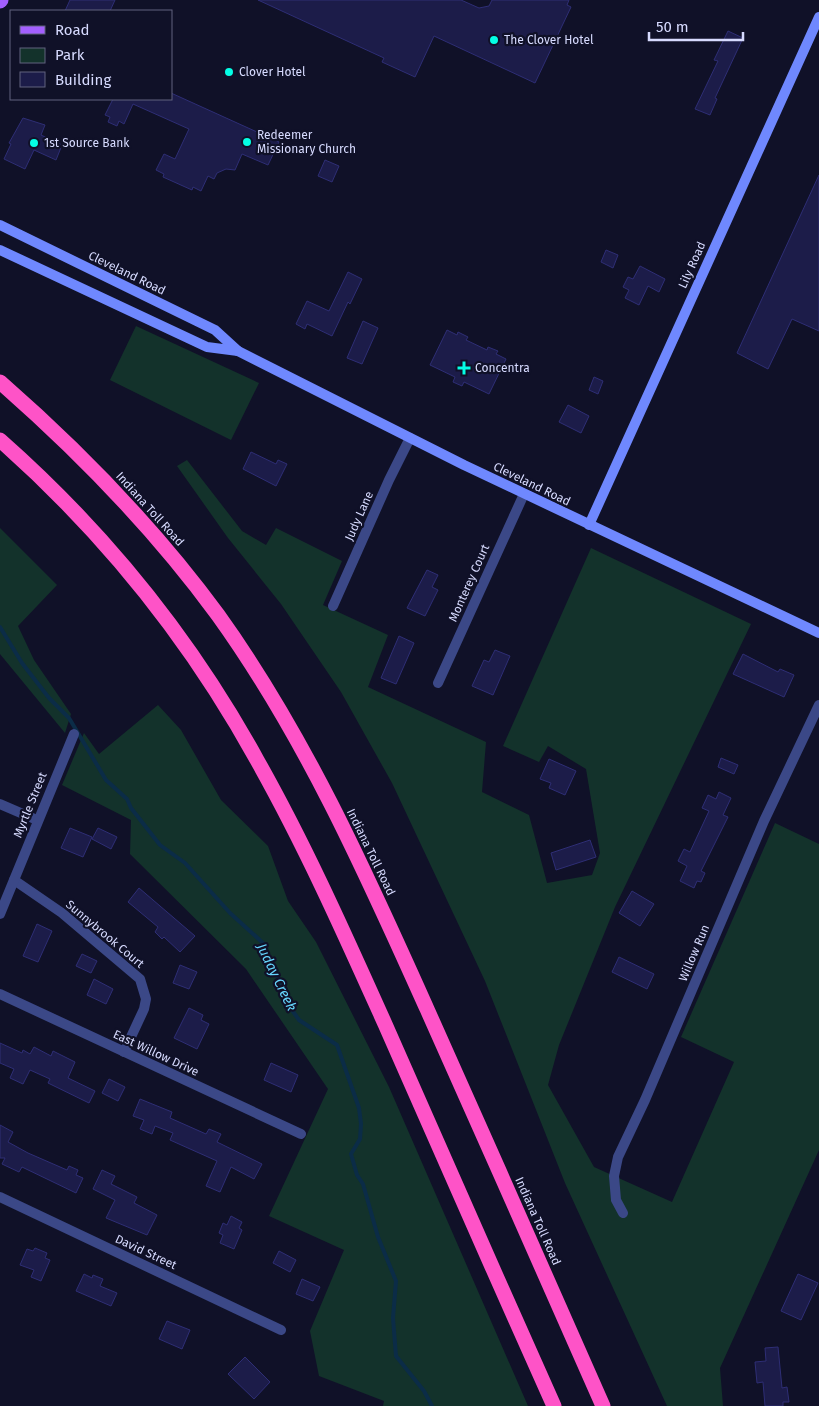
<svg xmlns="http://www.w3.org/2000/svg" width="819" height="1406" font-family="'Fira Sans',sans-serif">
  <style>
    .green { fill: #13322b }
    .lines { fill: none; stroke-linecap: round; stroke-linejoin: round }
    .stream { stroke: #0b2c47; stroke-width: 4 }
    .building { fill: #1c1c49; stroke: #2e2e75 }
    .street { stroke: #3b4887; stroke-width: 10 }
    .secondary { stroke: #6f88fe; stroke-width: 10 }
    .primary { stroke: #a35ffe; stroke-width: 15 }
    .highway { stroke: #fe53c7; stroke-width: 15 }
    .poi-dot { fill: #04fee5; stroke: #101128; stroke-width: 2 }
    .labels { text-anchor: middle; stroke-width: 4.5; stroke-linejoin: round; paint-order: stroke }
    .poi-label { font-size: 12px; fill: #d7dbff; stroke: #101128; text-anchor: start }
    .street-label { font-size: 12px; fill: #d7dbff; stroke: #101128 }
    .water-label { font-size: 14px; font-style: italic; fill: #66d6fe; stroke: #101128 }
  </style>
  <rect width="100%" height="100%" fill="#101128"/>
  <g class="green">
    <polygon points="136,326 259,383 231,440 110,380"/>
    <polygon points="187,460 242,531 266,545 276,528 342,561 323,605 388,635 368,687 486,742 482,792 529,815 547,883 592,875 600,853 586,769 548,746 539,762 503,746 591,548 751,624 615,907 559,1045 548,1085 594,1167 672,1202 734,1062 681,1037 775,823 819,844 819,1150 720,1368 723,1406 667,1406 565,1183 485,981 392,783 341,692 281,604 228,538 177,466"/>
    <polygon points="0,528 57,585 18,626 34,660 71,714 65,733 0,654"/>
    <polygon points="158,705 181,730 221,800 268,846 288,901 316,942 389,1087 528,1406 383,1406 384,1401 319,1376 310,1331 344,1250 269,1216 328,1089 246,969 130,854 131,820 62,785 84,733 99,754"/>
  </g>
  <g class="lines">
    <polyline class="stream" points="0,627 22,663 49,698 69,718 106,780 127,799 131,808 160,845 185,863 230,913 263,943 279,981 284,987 292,1010 299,1020 337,1045 359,1108 361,1124 360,1139 351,1154 357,1175 363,1184 378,1237 396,1281 393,1318 396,1356 424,1391 432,1406"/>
  </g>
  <g class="building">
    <polygon points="70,0 115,0 110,11 65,11"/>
    <polygon points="258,0 461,0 479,8 489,6 492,0 569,0 567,5 571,7 535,83 434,36 415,77 382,62 384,58"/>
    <polygon points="728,31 743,38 715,98 717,99 710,115 695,109 718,61 714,60"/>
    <polygon points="171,93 279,142 268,165 242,154 235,170 226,169 217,173 214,179 208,176 201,191 193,187 192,190 163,177 164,174 156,170 164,154 175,159 189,129 133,104 124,124 119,121 117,126 108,122 110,117 105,115 113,99 171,99"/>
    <polygon points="23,118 45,125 41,135 62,145 56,160 34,150 25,169 4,159 11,144 9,143"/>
    <polygon points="325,160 339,166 332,182 318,176"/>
    <polygon points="819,175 819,331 792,319 768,369 737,353"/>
    <polygon points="606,250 618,255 613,268 601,262"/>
    <polygon points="640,266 665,279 659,292 648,286 639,305 625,298 629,290 623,287 628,277 633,279"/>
    <polygon points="348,272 362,279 350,304 348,302 332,336 307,324 305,329 296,324 307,301 329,311"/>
    <polygon points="363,321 378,328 362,364 347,358"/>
    <polygon points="447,330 457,335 458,332 468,337 466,340 487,350 488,347 498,351 496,354 506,359 489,394 464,382 462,386 453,382 455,377 430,365"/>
    <polygon points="594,377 603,381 598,394 589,390"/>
    <polygon points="568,405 589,416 581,433 559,422"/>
    <polygon points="251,452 276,464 278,460 287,464 276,486 243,469"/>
    <polygon points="427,570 438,575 432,587 438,590 425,616 407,608"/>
    <polygon points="399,636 414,643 396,684 381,678"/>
    <polygon points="495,650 510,656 493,695 472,686 484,660 489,662"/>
    <polygon points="743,654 778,672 780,669 794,675 784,697 733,674"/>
    <polygon points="721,758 738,765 734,774 718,767"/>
    <polygon points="549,759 576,771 565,795 549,788 551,783 540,779"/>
    <polygon points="719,792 731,798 723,815 728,817 701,871 705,873 701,882 697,881 694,888 680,881 687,866 678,861 684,849 690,852 709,811 702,808 708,795 716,799"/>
    <polygon points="70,828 92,837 83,857 61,848"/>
    <polygon points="98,828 117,837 111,849 92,839"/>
    <polygon points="590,840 596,857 556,870 551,853"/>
    <polygon points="139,888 195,936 180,952 164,937 162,939 155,932 158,927 128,902"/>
    <polygon points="632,891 654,904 640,926 619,913"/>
    <polygon points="37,924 52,931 38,962 23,956"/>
    <polygon points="82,954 97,961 91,973 76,966"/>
    <polygon points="619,957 654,974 647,989 612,972"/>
    <polygon points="180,965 197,972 189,989 173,983"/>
    <polygon points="94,979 113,989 106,1004 87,995"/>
    <polygon points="189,1008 203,1015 201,1020 209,1024 197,1049 174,1038"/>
    <polygon points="0,1043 22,1053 23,1050 30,1054 34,1047 51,1056 53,1051 75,1062 68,1078 95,1091 89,1103 48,1083 50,1079 30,1070 23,1084 10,1078 14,1069 0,1063"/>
    <polygon points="271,1063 298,1075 291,1092 264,1080"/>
    <polygon points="109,1079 125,1087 118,1101 102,1093"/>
    <polygon points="140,1099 172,1112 170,1118 206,1134 209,1129 221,1134 217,1142 262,1164 254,1179 231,1167 220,1192 206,1186 217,1161 170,1140 173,1133 155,1126 152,1134 140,1129 144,1120 133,1116"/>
    <polygon points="0,1125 13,1132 8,1142 28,1153 67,1170 69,1166 78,1170 76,1175 83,1178 76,1193 22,1167 19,1172 2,1164 5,1158 0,1158"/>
    <polygon points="102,1170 115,1176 111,1184 137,1197 134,1203 157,1215 147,1235 106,1218 115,1200 93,1189"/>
    <polygon points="231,1216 242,1222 239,1228 242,1230 234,1249 220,1243 223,1235 219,1233 223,1223 227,1225"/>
    <polygon points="35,1248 47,1253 45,1258 50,1260 41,1281 31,1277 34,1270 20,1265 27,1249 33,1251"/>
    <polygon points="279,1251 296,1260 290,1272 273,1263"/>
    <polygon points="84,1274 92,1278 93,1275 103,1279 100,1286 117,1293 111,1306 76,1291"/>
    <polygon points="798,1274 818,1283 801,1320 781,1311"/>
    <polygon points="302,1279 320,1287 313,1301 296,1294"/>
    <polygon points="167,1321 190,1330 182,1349 159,1339"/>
    <polygon points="778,1347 782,1388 787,1387 789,1402 783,1402 783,1406 765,1406 763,1382 757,1383 755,1362 766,1361 765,1348"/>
    <polygon points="245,1357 270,1382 254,1399 228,1374"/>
  </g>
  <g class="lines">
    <g class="street">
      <polyline points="333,606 389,480 410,438"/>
      <polyline points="438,683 524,494"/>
      <polyline points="0,804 37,820"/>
      <polyline points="14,880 62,913 140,979 146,999 144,1009 124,1052"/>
      <polyline points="0,914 74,734"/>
      <polyline points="0,994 301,1134"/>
      <polyline points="0,1197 281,1330"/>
      <polyline points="623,1213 616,1200 614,1176 618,1157 645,1100 764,821 819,705"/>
    </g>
    <g class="secondary">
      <polyline points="0,225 215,330 238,351 464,465 819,633"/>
      <polyline points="0,250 207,347 238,351"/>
      <polyline points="589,525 819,17"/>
    </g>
    <polyline class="primary" points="0,1 1,0"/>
    <g class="highway">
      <path d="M0,382C80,452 155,529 218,615C305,736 366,873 427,1009C486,1141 545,1274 603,1406"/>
      <path d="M0,440C103,531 191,640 257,760C305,845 345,935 385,1024C441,1151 497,1279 554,1406"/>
    </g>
  </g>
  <g class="poi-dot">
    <circle cx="494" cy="40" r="5"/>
    <circle cx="229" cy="72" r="5"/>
    <circle cx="247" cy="142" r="5"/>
    <circle cx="34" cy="143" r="5"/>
    <path d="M461.5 360.5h5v5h5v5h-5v5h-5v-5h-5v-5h5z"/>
  </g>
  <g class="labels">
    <g class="poi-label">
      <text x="504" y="44">The Clover Hotel</text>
      <text x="239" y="76">Clover Hotel</text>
      <text x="257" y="139">Redeemer<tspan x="257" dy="14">Missionary Church</tspan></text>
      <text x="44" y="147">1st Source Bank</text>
      <text x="475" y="372">Concentra</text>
    </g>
    <g class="street-label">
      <text transform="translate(692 265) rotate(-66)" y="4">Lily Road</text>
      <text transform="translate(127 273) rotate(26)" y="4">Cleveland Road</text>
      <text transform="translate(532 484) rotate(26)" y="4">Cleveland Road</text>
      <text transform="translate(150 509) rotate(48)" y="4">Indiana Toll Road</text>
      <text transform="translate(359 516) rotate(-66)" y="4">Judy Lane</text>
      <text transform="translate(469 583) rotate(-66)" y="4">Monterey Court</text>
      <text transform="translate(30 805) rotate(-68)" y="4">Myrtle Street</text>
      <text transform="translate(371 852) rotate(64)" y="4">Indiana Toll Road</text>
      <text transform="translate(105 934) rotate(40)" y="4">Sunnybrook Court</text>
      <text transform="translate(694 953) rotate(-67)" y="4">Willow Run</text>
      <text transform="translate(156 1053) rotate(25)" y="4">East Willow Drive</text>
      <text transform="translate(538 1221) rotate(66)" y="4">Indiana Toll Road</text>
      <text transform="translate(146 1252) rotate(25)" y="4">David Street</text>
    </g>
    <g class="water-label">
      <text transform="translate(277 977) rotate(64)" y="5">Juday Creek</text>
    </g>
  </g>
  <rect x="10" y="10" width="162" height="90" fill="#101128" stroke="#60627e"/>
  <rect x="20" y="26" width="25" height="8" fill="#a35ffe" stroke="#60627e"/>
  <text x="55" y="35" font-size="15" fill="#d7dbff">Road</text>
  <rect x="20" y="48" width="25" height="15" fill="#13322b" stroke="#60627e"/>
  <text x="55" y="60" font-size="15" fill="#d7dbff">Park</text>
  <rect x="20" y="72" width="25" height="15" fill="#1c1c49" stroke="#60627e"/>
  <text x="55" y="85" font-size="15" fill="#d7dbff">Building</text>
  <path d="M649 32v8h94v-8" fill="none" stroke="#d7dbff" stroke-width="2.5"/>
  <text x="656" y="32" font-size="15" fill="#d7dbff" stroke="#101128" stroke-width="4" paint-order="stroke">50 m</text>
</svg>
